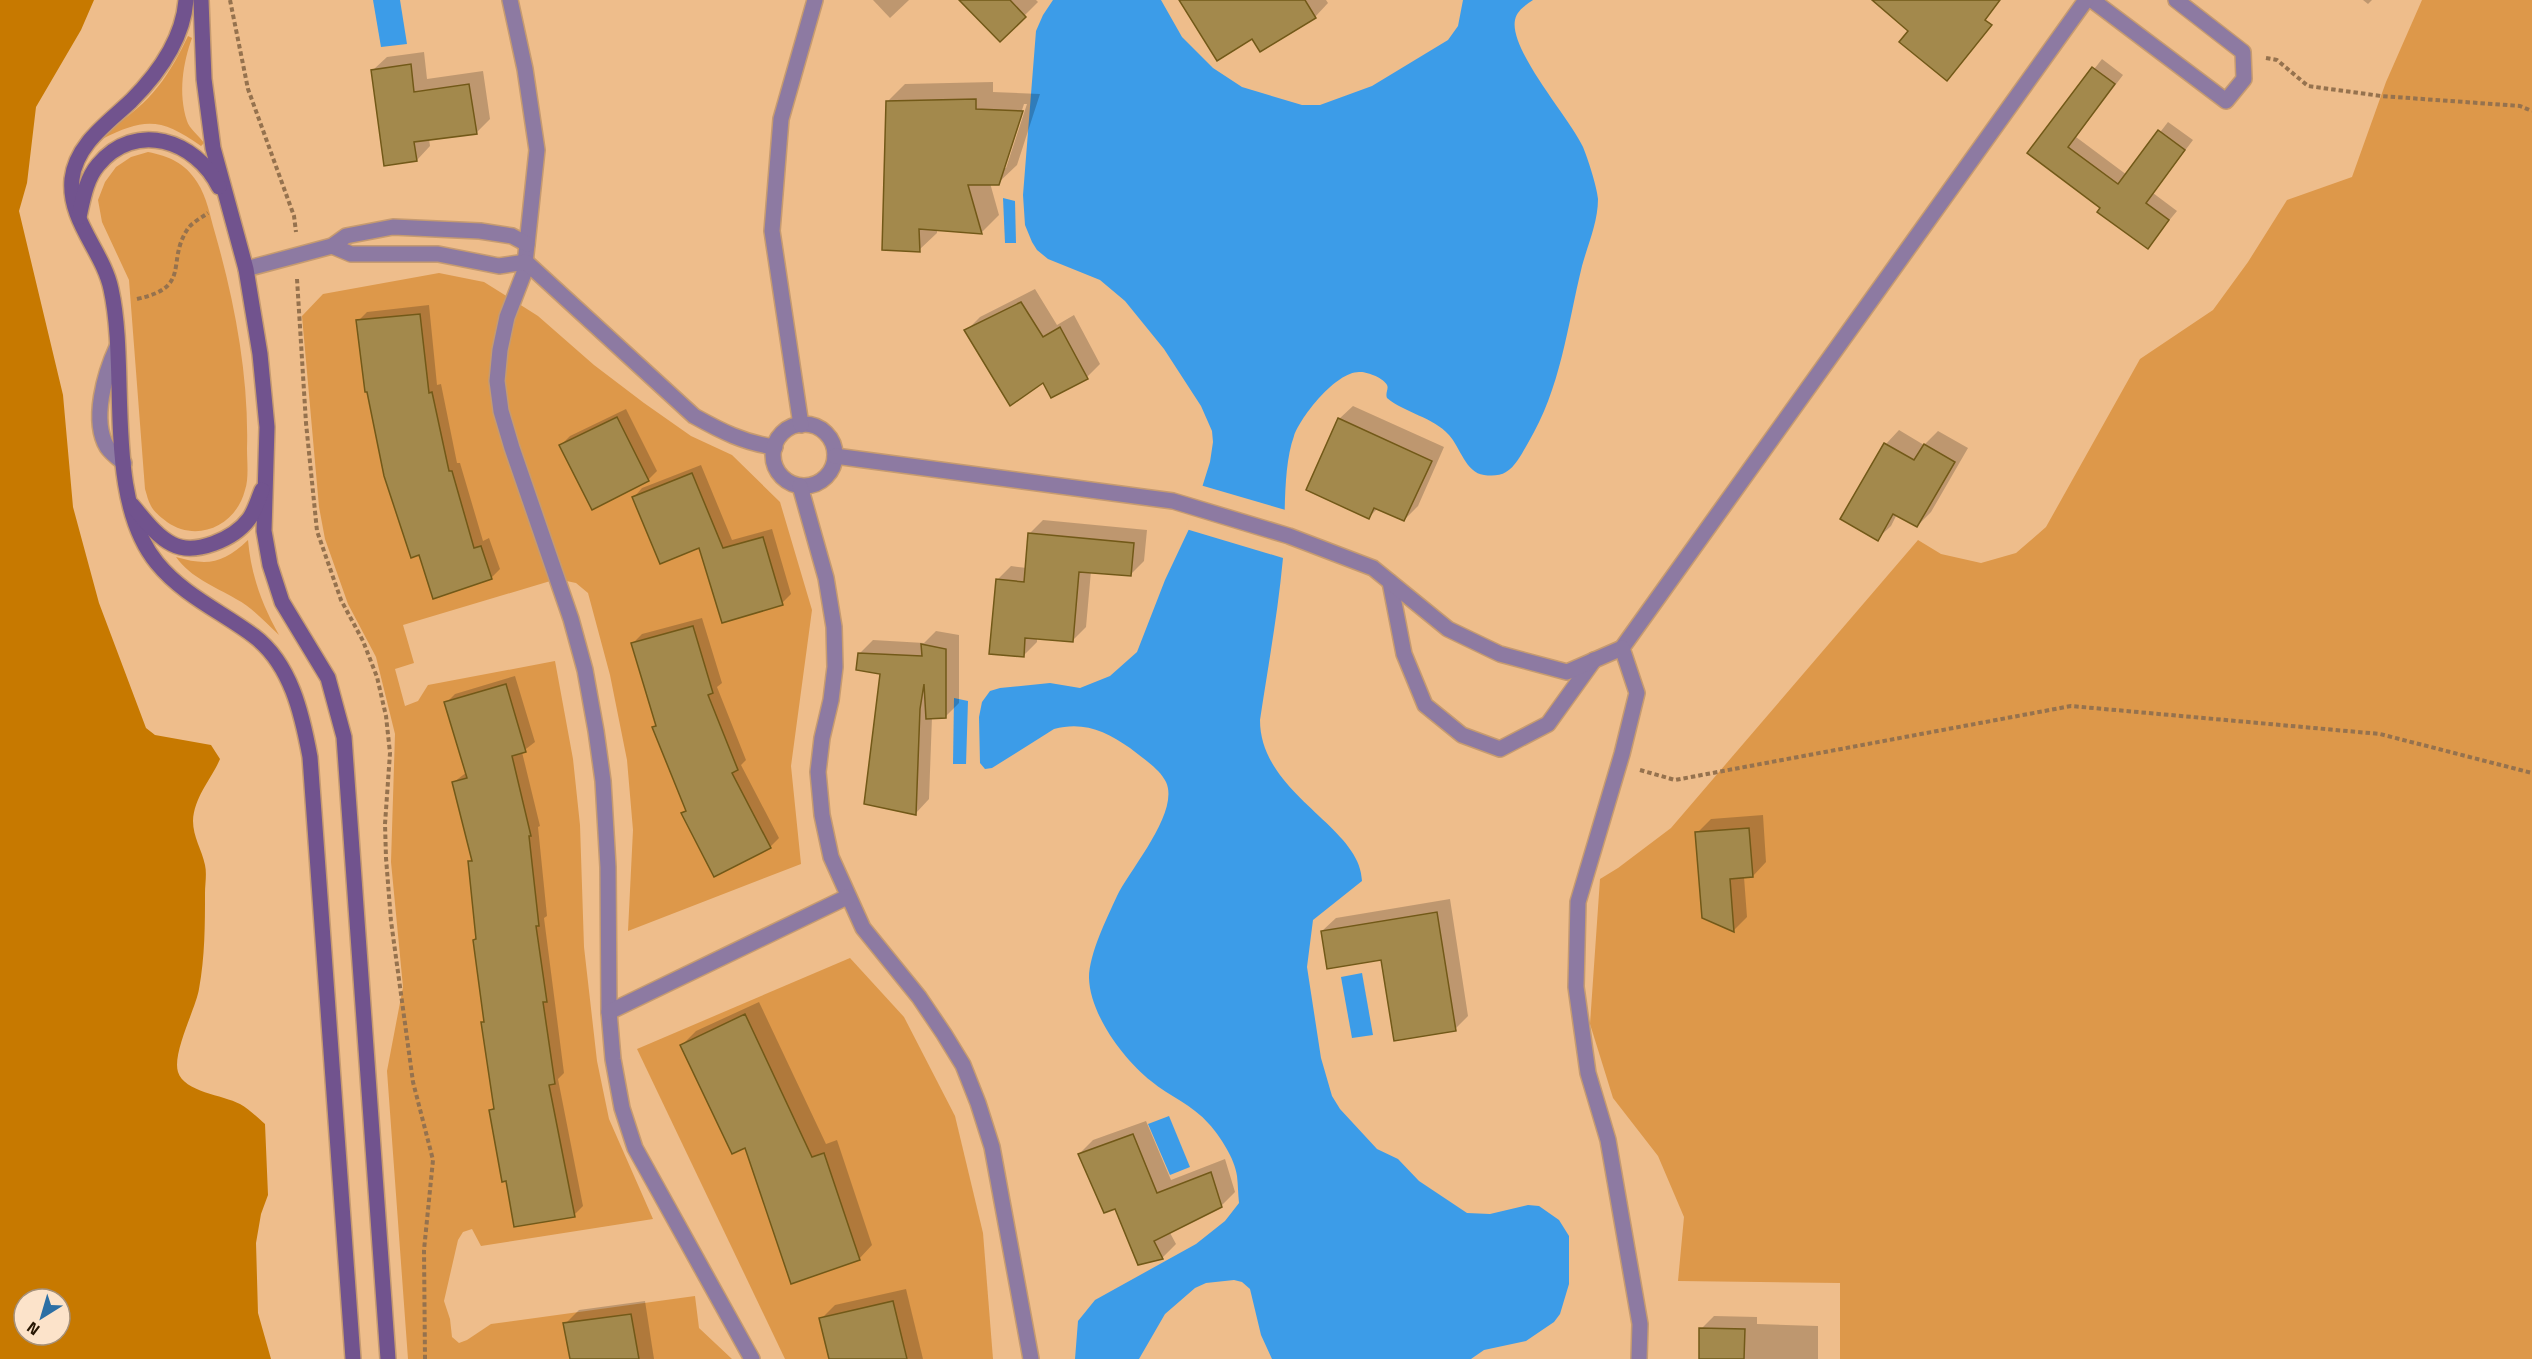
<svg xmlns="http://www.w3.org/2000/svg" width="2532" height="1359" font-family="'Titillium Web',sans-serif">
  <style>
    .green { fill: #dd984a }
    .forest { fill: #c77900; fill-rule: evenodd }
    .water { fill: #3c9ce8 }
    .pier { fill: #eebd8b }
    .shadow { fill: #0003; fill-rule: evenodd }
    .building { fill: #a3894c; stroke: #725918; stroke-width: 1.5 }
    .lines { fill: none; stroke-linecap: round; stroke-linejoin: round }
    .service-casing { stroke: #c69b70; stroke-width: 18 }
    .minor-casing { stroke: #c69b70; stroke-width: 18 }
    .secondary-casing { stroke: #c69b70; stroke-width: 18 }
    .path { stroke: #95724e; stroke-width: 4; stroke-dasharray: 4.5 3; stroke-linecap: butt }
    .service { stroke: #8d7aa2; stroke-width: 15 }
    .minor { stroke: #8d7aa2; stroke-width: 15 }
    .secondary { stroke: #71538e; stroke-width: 15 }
  </style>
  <rect width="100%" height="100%" fill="#eebd8b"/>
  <g class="green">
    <polygon points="2422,0 2532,0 2532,1359 1840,1359 1840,1283 1678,1281 1684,1217 1658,1156 1613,1098 1590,1024 1600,879 1618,868 1671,828 1918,540 1941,554 1981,563 2016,553 2046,527 2140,359 2213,310 2248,262 2287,200 2352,177 2386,82"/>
    <path d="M188,36L192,38C183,63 178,93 187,121C189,128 199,136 204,143L201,146C162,118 145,117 102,139L101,135C147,105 164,86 188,36Z"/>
    <path d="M148,152C169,156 185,163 197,182C207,197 210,216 215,233C235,303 249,377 247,449C247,462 249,478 245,490C236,526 197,543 167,522C162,518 154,512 151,506C148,501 147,495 145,489L129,280L102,222L98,200L105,182L116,167L131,157Z"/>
    <polygon points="439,273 484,282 538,316 594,365 644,403 691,436 732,455 780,502 812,610 791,766 801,864 628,931 633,830 627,760 610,675 588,593 576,583 557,579 403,625 414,663 395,669 405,706 418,701 428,685 555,661 573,759 580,825 584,947 597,1061 609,1119 653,1219 481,1246 472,1229 463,1232 458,1240 444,1301 450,1319 452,1337 459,1343 467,1340 491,1324 695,1296 699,1328 732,1359 408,1359 387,1071 403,987 391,862 395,734 376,657 348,604 325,539 319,507 302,316 323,294"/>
    <path d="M248,540C251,575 262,605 279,635C265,622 253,608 236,599C214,586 191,578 176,557C207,566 223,564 248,540Z"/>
    <polygon points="850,958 904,1017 955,1116 983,1233 993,1359 785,1359 637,1049"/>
  </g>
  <path class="forest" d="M0,0H94L81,30L36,107L27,183L19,211L63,395L73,507L99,603L146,728L155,735L211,745L220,759C211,780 194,797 193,821C193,837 202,850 205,865C207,874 205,884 205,893C205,924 205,957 199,989C196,1008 172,1053 178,1072C184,1092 223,1095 240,1104C249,1109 258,1118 265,1124L268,1195L261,1214L256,1243L258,1313L271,1359H0ZM24,1299H60V1335H24Z"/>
  <g class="water">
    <polygon points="373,0 400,0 407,44 381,47"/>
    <path d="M1053,0H1161L1182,37L1213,68L1242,87L1302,105H1320L1372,86L1448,40L1458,26L1463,0H1533C1526,5 1517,10 1515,20C1509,50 1569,117 1583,147C1588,159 1597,187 1598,199C1598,222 1588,244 1582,266C1567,327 1561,388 1528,443C1522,453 1516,466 1506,472C1500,476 1491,476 1484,475C1466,473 1460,447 1449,435C1433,417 1405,413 1387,398C1385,393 1389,389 1387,385C1384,378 1366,371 1359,372C1336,372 1301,416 1294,436C1282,469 1286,522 1283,558C1278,612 1268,667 1260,720C1260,795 1361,826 1362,881L1313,920L1307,967L1321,1058L1332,1096L1340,1109L1377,1149L1398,1159L1419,1181L1467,1213L1490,1214L1528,1205L1539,1206L1559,1220L1569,1236V1284L1560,1314L1554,1322L1526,1341L1484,1350L1471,1359H1272L1261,1335L1250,1289L1242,1282L1234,1280L1206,1283L1195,1288L1165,1314L1139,1359H1075L1078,1321L1095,1300L1196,1244L1225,1221L1239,1203C1238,1194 1238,1184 1237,1176C1235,1159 1220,1136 1209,1124C1193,1105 1169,1096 1151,1081C1123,1059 1090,1014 1089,978C1089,954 1107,918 1117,896C1130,869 1180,812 1166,782C1159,768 1142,758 1130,748C1106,731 1083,721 1054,729L992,768L985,769L980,763L979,717L982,702L990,691L1000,688L1050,683L1080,688L1110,676L1137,652L1165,580L1189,529L1210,462L1213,442L1212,431L1201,406L1164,349L1125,301L1100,280L1048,259L1037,250L1032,242L1025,225L1023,195L1036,31L1043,15Z"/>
    <polygon points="1003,198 1015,201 1016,243 1005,243"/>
    <polygon points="954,698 968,701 966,764 953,764"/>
    <polygon points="1362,973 1373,1035 1352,1038 1341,977"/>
    <polygon points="1169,1116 1190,1167 1170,1175 1148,1124"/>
  </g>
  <polygon class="pier" points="1200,485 1289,511 1287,545 1283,558 1186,529"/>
  <g class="shadow">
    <polygon points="873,0 909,0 890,18"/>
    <polygon points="961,0 1036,0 1038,2 1000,40"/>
    <polygon points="1193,0 1326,0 1328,3 1315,17"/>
    <polygon points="2363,0 2372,0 2368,4"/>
    <polygon points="424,52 427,79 483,71 490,119 476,133 429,139 430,146 417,160 373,70 387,57"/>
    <polygon points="2102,59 2123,75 2076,137 2127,175 2168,122 2193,140 2153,193 2177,211 2147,247 2102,208 2029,153"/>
    <path d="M993,82V92L1040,94L1017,165L998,183H990L999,215L981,233L937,229V233L919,250L887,102L905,84ZM1024,104H1027L1006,168H1003Z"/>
    <polygon points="1035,289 1057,325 1074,315 1100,364 1087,377 1043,381 966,331 980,317"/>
    <polygon points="429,305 437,385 441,384 457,463 460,463 483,541 489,538 500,569 491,578 434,597 358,321 367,312"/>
    <polygon points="1353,406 1444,447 1418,506 1404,520 1378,508 1369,517 1339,419"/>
    <polygon points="626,409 657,471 648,480 593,508 561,445 570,436"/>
    <polygon points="1899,430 1924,445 1938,431 1968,448 1931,512 1917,526 1897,514 1891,526 1877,539 1886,444"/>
    <polygon points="701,465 732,540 772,529 791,594 782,603 634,497 642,488"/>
    <polygon points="1043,520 1147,530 1144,561 1130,575 1091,571 1086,627 1072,641 1037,638 1037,642 1023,656 997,580 1011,566 1027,568 1029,534"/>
    <polygon points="702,618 722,683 717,687 746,760 741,765 779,838 770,847 683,814 687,810 654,728 657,724 633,643 642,634"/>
    <polygon points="936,631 959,635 959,703 945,717 932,717 929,799 916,813 881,672 860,653 873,640 924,643"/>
    <polygon points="515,676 535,742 522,752 540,826 538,827 547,916 544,918 564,1073 558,1079 583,1206 574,1215 507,1179 490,1111 495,1106 483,1023 486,1020 474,940 477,937 469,862 473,858 454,782 467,772 446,703 455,694"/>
    <polygon points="1763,815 1766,862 1753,876 1744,877 1747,917 1734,930 1704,917 1697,833 1711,819"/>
    <polygon points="1450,899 1468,1016 1455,1029 1383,959 1322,931 1336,918"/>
    <polygon points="759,1002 826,1144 837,1140 872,1245 859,1259 746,1146 682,1045 696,1031"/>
    <polygon points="1146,1121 1171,1180 1225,1159 1235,1192 1221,1206 1169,1231 1176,1244 1162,1258 1139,1264 1116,1207 1079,1154 1093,1140"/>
    <polygon points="906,1289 923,1359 830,1359 821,1319 835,1305"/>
    <polygon points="645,1301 654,1359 571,1359 565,1324 579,1310"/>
    <polygon points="1714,1316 1757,1317 1757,1324 1818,1326 1818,1359 1700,1359 1701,1329"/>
  </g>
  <g class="building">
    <polygon points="959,0 1010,0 1026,17 1000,42"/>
    <polygon points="1179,0 1305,0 1316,18 1260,52 1252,39 1217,61"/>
    <polygon points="1872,0 2000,0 1985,20 1992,25 1947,81 1899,42 1908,31"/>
    <polygon points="411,64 414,92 469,84 477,134 414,142 417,161 384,166 371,70"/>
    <polygon points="2092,67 2115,84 2068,147 2118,184 2158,130 2185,150 2146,203 2169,220 2148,249 2097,212 2100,208 2027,153"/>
    <polygon points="976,99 976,109 1023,111 999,185 968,185 982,234 919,229 920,252 882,250 886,101"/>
    <polygon points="1021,302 1043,337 1060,327 1088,379 1051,398 1043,383 1010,406 964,330"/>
    <polygon points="420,314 429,393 432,392 449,471 452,471 474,548 481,546 492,579 433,599 419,555 411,558 384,476 367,392 365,392 356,320"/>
    <polygon points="617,417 649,481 592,510 559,445"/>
    <polygon points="1338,418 1432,461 1404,521 1374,508 1369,519 1306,490"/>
    <polygon points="1884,443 1914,460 1924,444 1955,462 1917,527 1893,514 1878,541 1840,519"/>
    <polygon points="692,473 723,548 763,537 783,605 722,623 699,548 660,564 632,497"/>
    <polygon points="1028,533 1134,543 1131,576 1079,572 1073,642 1025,638 1024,657 989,654 996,579 1024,582"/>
    <polygon points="693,626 713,693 708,695 738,770 732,773 771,848 714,877 681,813 686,811 652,727 656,726 631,643"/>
    <polygon points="921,644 946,649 946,718 926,719 924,684 920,709 916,815 864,804 880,674 856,670 858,653 922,656"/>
    <polygon points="506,684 526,752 512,756 531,836 529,836 539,926 536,926 547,1002 543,1002 555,1084 549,1085 575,1217 514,1227 506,1181 502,1182 489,1110 494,1109 481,1022 484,1022 473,940 476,939 468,861 472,861 452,782 467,778 444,702"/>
    <polygon points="1749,828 1753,877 1730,879 1734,932 1702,918 1695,832"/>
    <polygon points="1437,912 1456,1031 1394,1041 1381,960 1327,969 1321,931"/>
    <polygon points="745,1014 812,1157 824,1153 860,1260 791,1284 745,1148 732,1154 680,1045"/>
    <polygon points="1133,1134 1157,1193 1211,1172 1222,1207 1154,1241 1163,1259 1138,1265 1115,1209 1104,1213 1078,1154"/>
    <polygon points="893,1301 907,1359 829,1359 819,1318"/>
    <polygon points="631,1314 639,1359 570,1359 563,1323"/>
    <polygon points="1699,1328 1745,1329 1744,1359 1699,1359"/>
  </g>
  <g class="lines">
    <defs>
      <g id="service">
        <path d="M117,347C105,373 91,420 107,447C111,453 119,459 124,463"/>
        <polyline points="1390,582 1404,654 1425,705 1462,735 1500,749 1548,724 1594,660"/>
      </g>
      <g id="minor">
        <polyline points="510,0 525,69 537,150 524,273 507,317 500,350 497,381 501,411 512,448 571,619 585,670 596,731 603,781 608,867 609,1012 613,1059 622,1108 635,1148 752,1359"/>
        <polyline points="2092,0 2226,101 2244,79 2243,52 2176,0"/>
        <path d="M332,246L351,254H438L499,266L526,262L694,416C721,431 744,443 775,447"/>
        <polyline points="246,269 332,246 346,236 393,227 480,231 512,236 527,244"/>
        <circle cx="804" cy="455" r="31"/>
        <polyline points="801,425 772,231 781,119 815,0"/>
        <polyline points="835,456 1173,501 1289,536 1373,568 1448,629 1500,654 1567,672 1622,648 2086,0"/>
        <polyline points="800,486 826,578 834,627 835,667 831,700 822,738 818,772 822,815 831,857 863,928 919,997 944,1034 963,1065 978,1103 992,1147 1031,1359"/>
        <polyline points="1622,648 1637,693 1622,754 1578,902 1576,987 1588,1073 1608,1140 1640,1324 1639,1359"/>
        <polyline points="609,1012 847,897"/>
      </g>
      <g id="secondary">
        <path d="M186,0C183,39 158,74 131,101C108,123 76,144 72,179C68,221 103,251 111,289C129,370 103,497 157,563C183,595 222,612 254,636C291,664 302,714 310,757L353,1359"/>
        <polyline points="201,0 204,79 213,148 246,269 260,354 267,427 264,531 270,565 282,602 328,678 344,737 388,1359"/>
        <path d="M79,217C83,199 86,179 98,165C135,120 196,140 219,187"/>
        <path d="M132,505C144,519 156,536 172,544C195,556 234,539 249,519C255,511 258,499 262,490"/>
      </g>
    </defs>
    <use href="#service" class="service-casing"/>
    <use href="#minor" class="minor-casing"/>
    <use href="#secondary" class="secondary-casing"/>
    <g class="path">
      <polyline points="230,0 248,89 294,216 296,232"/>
      <polyline points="2266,58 2277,60 2308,86 2381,96 2520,106 2532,111"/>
      <polyline points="297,279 306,423 317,531 341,600 363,641 377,677 386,716 390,753 385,824 386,858 391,921 413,1082 433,1160 424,1250 425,1359"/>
      <path d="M137,299C192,287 166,263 187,230C191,223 201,218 208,213"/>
      <polyline points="1640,770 1675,780 2071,706 2380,734 2532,773"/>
    </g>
    <use href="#service" class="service"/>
    <use href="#minor" class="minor"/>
    <use href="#secondary" class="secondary"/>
  </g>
  <g transform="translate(42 1317) rotate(217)"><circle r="28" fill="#fce3ca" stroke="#a6917a" stroke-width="1.5"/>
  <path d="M0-4.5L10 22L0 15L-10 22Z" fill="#2d6fa4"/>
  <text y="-9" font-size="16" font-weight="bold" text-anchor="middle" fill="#261502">N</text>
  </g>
</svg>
